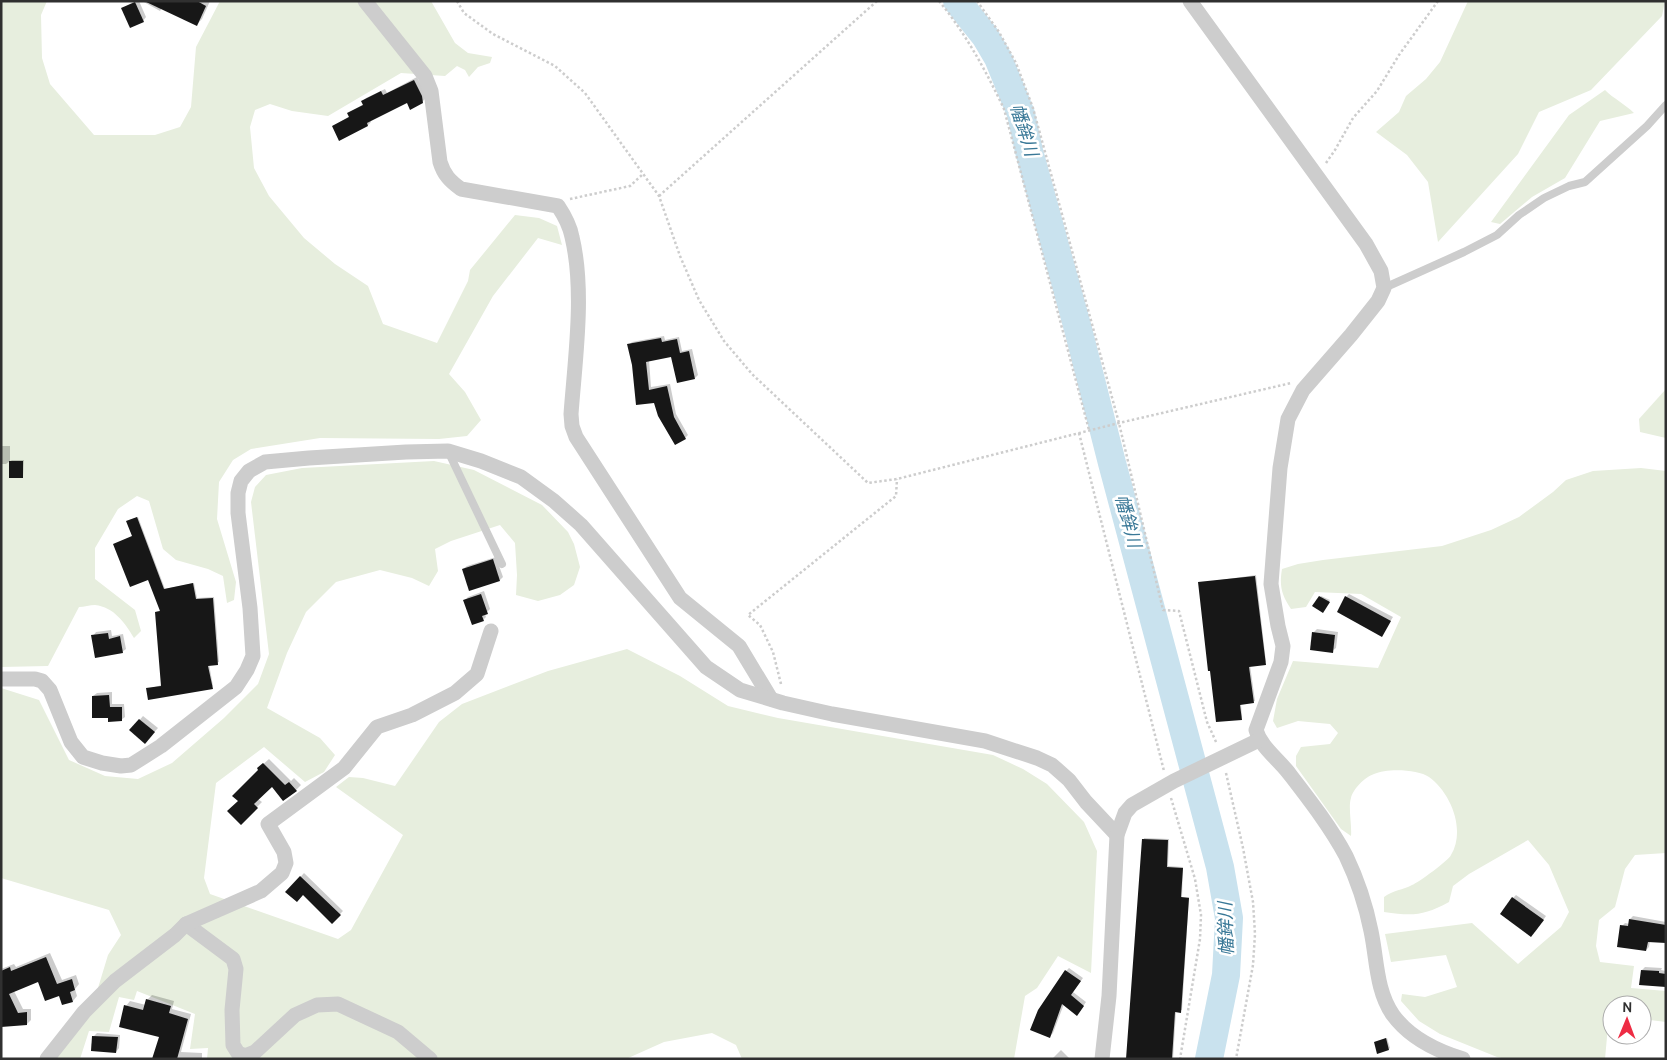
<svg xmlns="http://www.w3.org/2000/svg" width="1667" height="1060" font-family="Cabin,'Noto Sans JP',sans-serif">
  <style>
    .green { fill: #e7eede }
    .shadow { fill: #0003 }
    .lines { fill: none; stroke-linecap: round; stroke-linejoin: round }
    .river { stroke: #c9e2ee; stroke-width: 28 }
    .building { fill: #171717 }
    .path { stroke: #cdcdcd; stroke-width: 2.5; stroke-dasharray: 2.5 2.5; stroke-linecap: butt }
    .lane { stroke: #cdcdcd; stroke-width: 8 }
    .street { stroke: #cdcdcd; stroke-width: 15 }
    .labels { text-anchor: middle; stroke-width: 5; stroke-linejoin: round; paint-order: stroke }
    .water-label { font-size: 18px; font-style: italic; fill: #397897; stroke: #fff }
  </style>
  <rect width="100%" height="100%" fill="#fff"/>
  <g class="green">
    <path d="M1,1H47L41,15L42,58L50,84L94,135H155L180,127L191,107L196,47L220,1H431L455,43L468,53L492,57L490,63L478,67L469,77L465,70L457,66L445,76L401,73L328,116L292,111L270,104L255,110L250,127L254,168L269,196L304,238L335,264L368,286L383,324L437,343L468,281L470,270L515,215L539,218L557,226L562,245L538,238L493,296L449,374L465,392L481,420L467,436L439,439L320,438L251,449L233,460L219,482L217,519L236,582L234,600L227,603L223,576L208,569L176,560L163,549L149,501L137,496L118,509L95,548V579L135,610L141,631L134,638C125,623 114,607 95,605C90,605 84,607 79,607L48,666L1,667Z"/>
    <polygon points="1468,1 1665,1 1662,16 1591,90 1539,112 1518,154 1438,242 1428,182 1407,155 1376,132 1399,112 1406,96 1426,79 1440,62"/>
    <path d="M1605,90C1614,99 1625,104 1634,113L1600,121L1565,178L1532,197L1500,224L1491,222L1569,115Z"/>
    <polygon points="1666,389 1666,438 1640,432 1639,419"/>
    <polygon points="434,461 474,470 542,505 568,532 574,544 580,567 574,585 560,595 538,601 516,595 517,575 515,543 500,525 451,541 435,549 438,571 429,586 412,578 380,570 336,582 306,612 287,653 267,708 320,738 335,755 324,772 305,782 264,747 216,783 204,878 210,894 338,939 351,930 403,835 336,787 349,777 363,778 395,786 439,722 462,704 548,671 627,649 680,676 728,706 778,718 993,755 1023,769 1047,784 1084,822 1097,851 1091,973 1058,956 1037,988 1025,996 1014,1059 742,1059 736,1045 712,1033 664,1042 626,1059 207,1059 208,1048 190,1049 195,1014 137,991 134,1000 119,997 109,1032 89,1031 80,1059 52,1059 91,1011 108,955 121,935 109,910 1,878 1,688 39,700 69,760 105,776 138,779 172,763 224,718 258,684 269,654 251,502 255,487 266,475 302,468"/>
    <path d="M1641,468L1666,471V853L1635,855L1625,869L1615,907L1599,920L1596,946L1600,962L1634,966L1631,988L1666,991V1022L1642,1019V1005H1612V1015H1609L1605,1059H1506L1497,1057L1440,1034L1419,1021L1401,1001L1402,994L1425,997L1457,987L1446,955L1391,962L1385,934L1472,923L1518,964L1561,927L1569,912L1549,865L1528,840L1469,874L1453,886L1449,902C1423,916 1413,916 1384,912V897C1393,890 1403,890 1412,885C1418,883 1449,860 1451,855C1466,830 1451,793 1429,777C1418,769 1386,768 1374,774C1365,777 1353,789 1351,798C1348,807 1352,825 1351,836L1341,829L1296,766V756L1301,747L1330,744L1338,733L1330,724L1298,721L1277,728L1273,721L1277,699L1293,661L1378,668L1401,617L1361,594L1315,592L1306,607L1291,609C1282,595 1279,587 1282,569L1298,564L1323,560L1442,546L1491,530L1519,517L1553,492L1566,480L1593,471Z"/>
  </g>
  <g class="shadow">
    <polygon points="135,1 139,1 146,17 143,21 123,8"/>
    <polygon points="142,1 210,1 202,19 197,24 162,8 160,11"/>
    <polygon points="417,77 425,92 426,98 422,102 407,101 370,120 371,122 368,125 333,126 350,116 348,113 364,104 363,101 366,98 385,89 387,93"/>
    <polygon points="664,336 665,340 679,337 682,351 692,349 698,375 695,378 672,356 649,360 651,387 670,384 676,414 688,435 685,438 654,402 634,364 629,345 632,342"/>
    <polygon points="1,446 10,446 10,461 6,464 1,464"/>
    <polygon points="12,460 24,460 23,477 10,461"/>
    <polygon points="138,517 165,589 194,583 197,598 214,597 219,662 209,664 213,686 212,687 147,689 162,685 156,612 161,610 149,578 115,544 133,536 127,521"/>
    <polygon points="496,557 503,577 500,580 463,569 467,566"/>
    <polygon points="1256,575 1266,662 1250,665 1255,701 1241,704 1242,717 1241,719 1199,583"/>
    <polygon points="484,591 490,609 485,614 486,617 483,620 465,600 468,597"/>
    <polygon points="1349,594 1393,617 1382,635 1346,597"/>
    <polygon points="1321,596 1330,600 1324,610 1320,597"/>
    <polygon points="1317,629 1338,632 1336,648 1332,651 1313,633"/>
    <polygon points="111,630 112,636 123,634 126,649 122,652 93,636 96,632"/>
    <polygon points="112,692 112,704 124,704 125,717 121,720 93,696 97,693"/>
    <polygon points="143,716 158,728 148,739 131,730"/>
    <polygon points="269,759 291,781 294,778 301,785 296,790 272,785 258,799 262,802 241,823 239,801 260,770 259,768"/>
    <polygon points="1144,838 1169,839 1168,866 1183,867 1182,897 1189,897 1182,1010 1176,1011 1173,1059 1127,1059"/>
    <polygon points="304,873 343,911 332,922 303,893 287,892"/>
    <polygon points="1516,895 1546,916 1535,932 1513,898"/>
    <polygon points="1633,916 1666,922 1666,942 1650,940 1649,947 1646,950 1622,926 1625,923 1630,924 1630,919"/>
    <polygon points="50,953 62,980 76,975 79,984 75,989 77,996 73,1001 63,1004 60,995 39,980 14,991 23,1009 31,1009 31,1020 27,1024 1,1026 1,969 14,964 16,967"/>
    <polygon points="1645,967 1662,968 1661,970 1666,971 1666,986 1642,970"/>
    <polygon points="1069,968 1083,978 1073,992 1086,1002 1080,1011 1064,1004 1053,1033 1050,1036 1066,971"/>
    <polygon points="152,995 174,1001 172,1009 191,1014 181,1052 202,1053 202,1059 153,1059 161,1036 126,1006 130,1001 146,1005 147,1000"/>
    <polygon points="97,1033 120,1035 119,1048 116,1052 93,1050 94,1036"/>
    <polygon points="1387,1038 1390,1048 1389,1049 1375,1042"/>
    <polygon points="1061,1050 1070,1059 1052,1059"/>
  </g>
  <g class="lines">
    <polyline class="river" points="957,1 985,36 998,58 1021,114 1029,151 1078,329 1112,463 1220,867 1229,918 1226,975 1209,1059"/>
  </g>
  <g class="building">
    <polygon points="144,1 197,1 206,6 197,26"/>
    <polygon points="135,2 144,22 130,28 121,8"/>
    <polygon points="414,80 422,96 423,103 410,110 407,103 367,123 368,126 339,141 332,126 349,117 347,113 363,105 361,101 381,91 383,95"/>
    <polygon points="661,338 662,342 677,339 680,353 689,351 695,379 677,383 671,357 646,362 649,390 667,386 674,417 686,439 675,445 658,416 654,403 636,405 632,365 627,344"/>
    <rect x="9" y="461" width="14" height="17"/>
    <polygon points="137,517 164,589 193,583 196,599 213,598 218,665 208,666 213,689 148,700 146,688 161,686 155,612 160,611 148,580 130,587 113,544 132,536 126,521"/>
    <polygon points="493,559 500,581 469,591 462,569"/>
    <polygon points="1255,576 1266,665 1249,667 1254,703 1240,705 1242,720 1216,722 1210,671 1208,671 1198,582"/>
    <polygon points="481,594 488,614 482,616 484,621 472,625 463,600"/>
    <polygon points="1319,596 1330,602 1323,613 1312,606"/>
    <polygon points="1345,596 1391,621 1382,637 1337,612"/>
    <polygon points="1312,632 1335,635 1333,653 1310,650"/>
    <polygon points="108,633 109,639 120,636 123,653 95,658 91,635"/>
    <polygon points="109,695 110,707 122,707 122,721 108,722 108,718 92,718 92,696"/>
    <polygon points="139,719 155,732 145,744 129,730"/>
    <polygon points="263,763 285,785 289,782 297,791 283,801 272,787 254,804 258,808 241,825 227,811 238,801 232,796 258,770 257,768"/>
    <polygon points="1142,839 1168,840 1167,867 1183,868 1181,897 1189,898 1181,1013 1175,1012 1172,1059 1126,1059"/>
    <polygon points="300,876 341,915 332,924 303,895 297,902 285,892"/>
    <polygon points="1512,897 1544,920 1531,937 1500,914"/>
    <polygon points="1629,919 1666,925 1666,943 1648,942 1646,951 1617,947 1620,925 1628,926"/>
    <polygon points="46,957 57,984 72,979 75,990 70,992 73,1002 62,1005 59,996 45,1001 38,982 9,994 18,1013 27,1012 27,1025 1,1027 1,971 10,967 11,971"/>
    <polygon points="1065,970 1081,981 1071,995 1084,1006 1077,1016 1062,1004 1050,1038 1030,1030 1038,1010"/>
    <polygon points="1641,970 1659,971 1659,973 1666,974 1666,987 1639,985"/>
    <polygon points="146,999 171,1006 169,1013 188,1019 177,1059 152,1059 159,1037 119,1027 124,1005 143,1010"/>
    <polygon points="92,1036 118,1037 116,1053 91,1051"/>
    <polygon points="1386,1038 1389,1050 1377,1054 1374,1042"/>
  </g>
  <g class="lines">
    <g class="path">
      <polyline points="457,1 464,13 493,34 555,66 585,93 659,196 680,256 699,300 724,341 752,374 868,483 897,479 1119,423 1291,383"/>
      <path d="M939,1C966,34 986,71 1004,109L1089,430"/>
      <polyline points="977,1 999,32 1016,63 1033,108 1119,423 1163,610 1179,611 1207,722 1217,744"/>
      <polyline points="1326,163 1335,150 1353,118 1377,91 1399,55 1438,1"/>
      <polyline points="659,196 877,1"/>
      <polyline points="570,199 630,186 643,174"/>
      <polyline points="1079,433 1164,771"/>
      <polyline points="781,684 773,652 760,625 748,615 896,496 897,479"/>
      <polyline points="1226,773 1243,848 1253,902 1255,934 1253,965 1236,1059"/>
      <polyline points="1171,798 1195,879 1201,915 1200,939 1180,1059"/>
    </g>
    <g class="lane">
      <polyline points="1384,288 1464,252 1497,235 1519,215 1544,198 1569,186 1585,182 1647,126 1666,105"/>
      <polyline points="448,451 502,564"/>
    </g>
    <g class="street">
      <path d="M365,1L425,76L431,91L440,162C444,175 450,181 461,189L558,206C564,215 570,226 572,237C585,291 575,359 571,414L572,426L576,437L680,598L739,646L771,699"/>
      <path d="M1190,1L1366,244L1381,271L1384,288L1378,301L1351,335L1303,390L1288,419L1280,468L1271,584L1278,626L1283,646L1281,662L1256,730C1261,747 1277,758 1288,772C1308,798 1330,826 1346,856C1357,879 1366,906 1371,931C1377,959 1376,991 1393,1015C1409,1037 1437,1051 1463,1059"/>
      <polyline points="1,679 35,679 42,681 50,690 71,742 83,757 102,763 121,766 131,765 161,746 236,687 247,670 253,656 250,608 238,513 238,493 241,481 249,471 265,462 309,458 406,452 448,451 481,461 521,477 554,501 581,525 706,667 740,690 783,703 832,714 985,741 1037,758 1052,765 1069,780 1086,802 1117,835"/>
      <polyline points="186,924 233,959 236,969 232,1010 233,1045 238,1053 245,1056 255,1052 295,1015 317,1005 338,1004 398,1032 430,1059"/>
      <polyline points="47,1059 84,1012 115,981 175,935 186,924 261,891 282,873 286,863 284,852 268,824 344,768 377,727 412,715 455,693 477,674 491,631"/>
      <polyline points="1102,1059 1109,996 1117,835 1125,813 1132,805 1174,781 1259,740"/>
    </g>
  </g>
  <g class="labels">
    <g class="water-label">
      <text transform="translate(1024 130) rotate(73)" y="6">幡鉾川</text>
      <text transform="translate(1128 521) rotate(75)" y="6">幡鉾川</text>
      <text transform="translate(1226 929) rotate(-92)" y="6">幡鉾川</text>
    </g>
  </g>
  <rect width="1667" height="1060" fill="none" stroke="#303030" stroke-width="5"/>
  <g transform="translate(1627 1020) rotate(1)"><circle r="24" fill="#ffffff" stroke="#acacac"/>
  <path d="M0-4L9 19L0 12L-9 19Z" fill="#ee2c44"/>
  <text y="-8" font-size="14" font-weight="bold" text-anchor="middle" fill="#303030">N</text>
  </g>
</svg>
